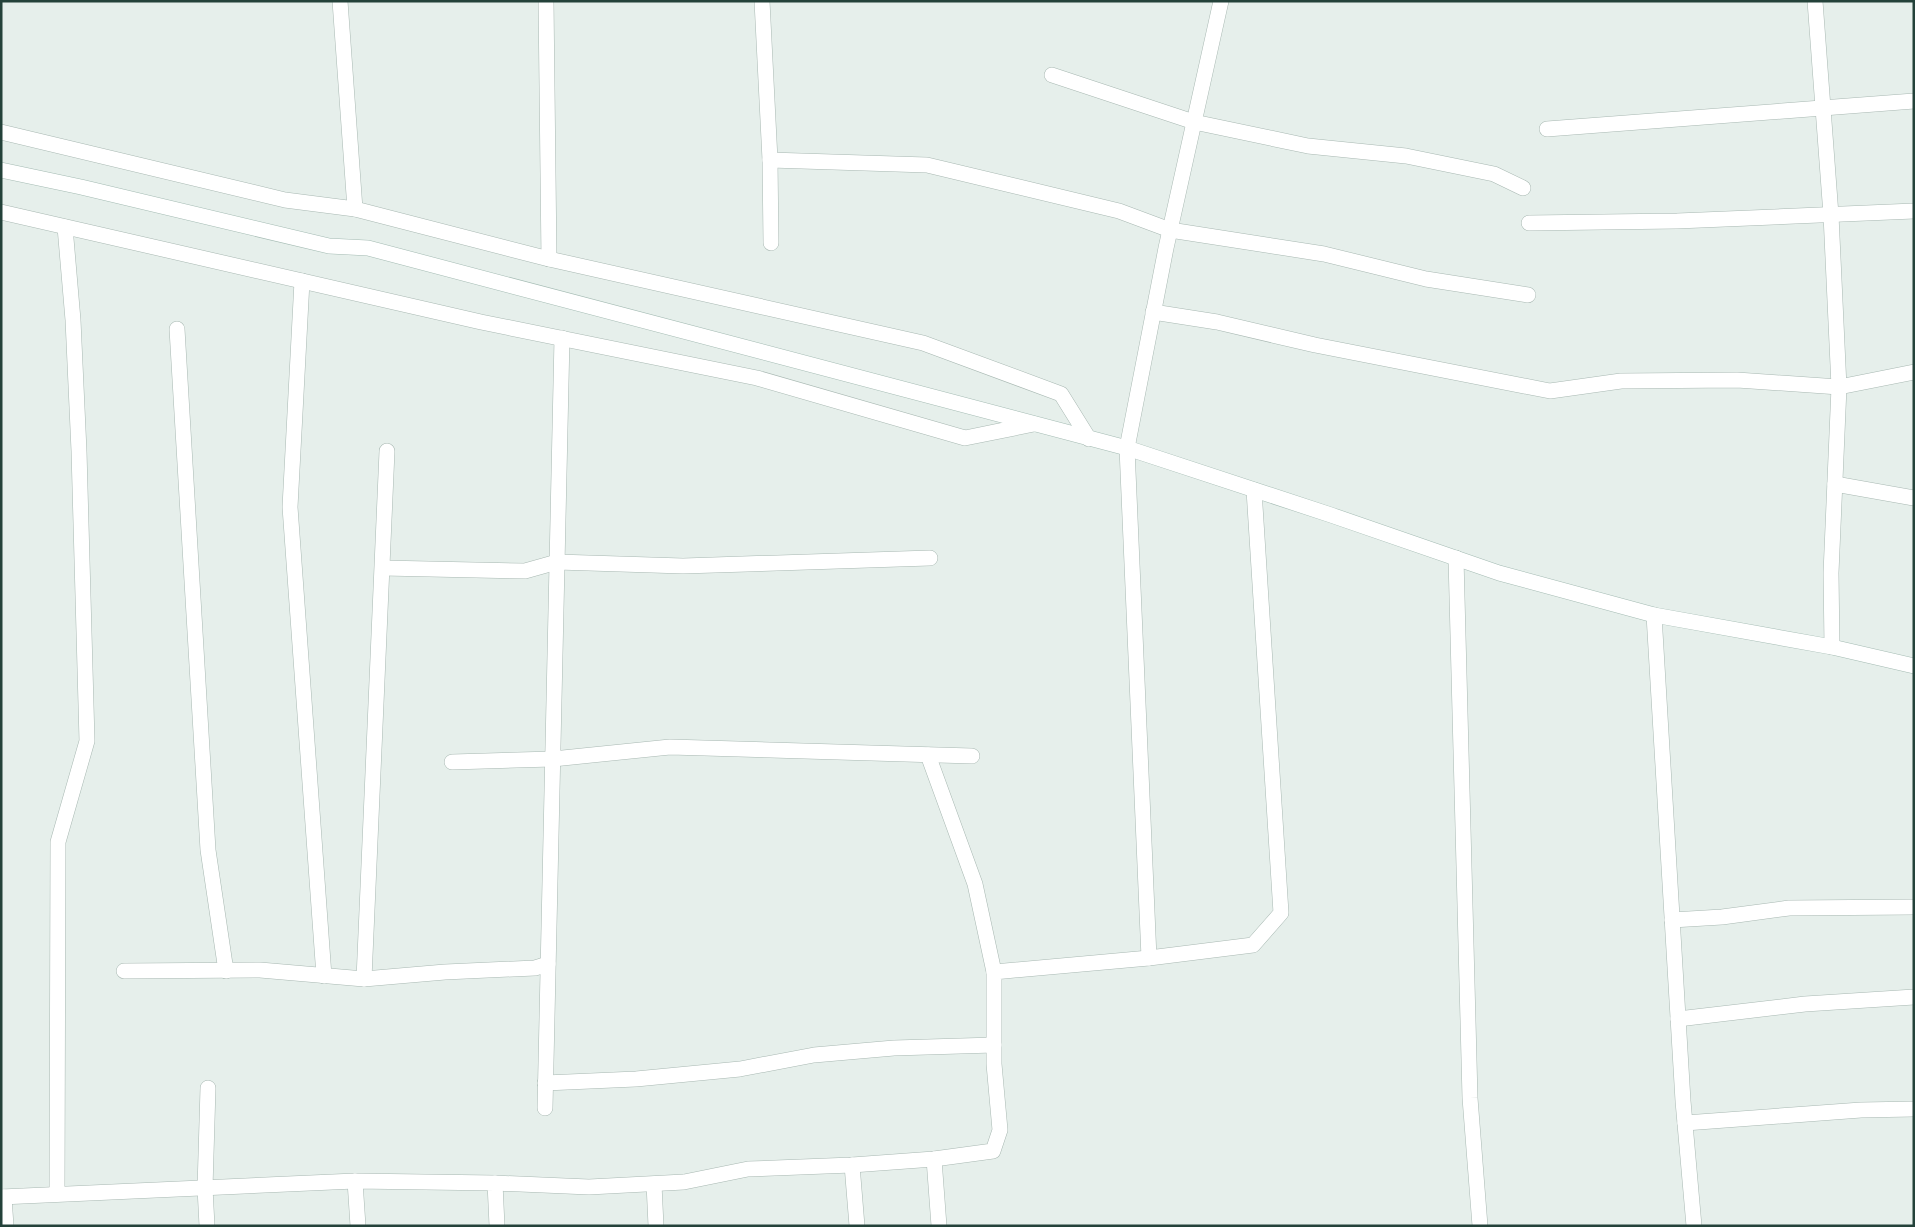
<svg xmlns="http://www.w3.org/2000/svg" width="1915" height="1227" font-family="'PT Sans Narrow',sans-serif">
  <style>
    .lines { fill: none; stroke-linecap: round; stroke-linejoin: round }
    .minor-casing { stroke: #a8b8b2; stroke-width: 16 }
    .secondary-casing { stroke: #a4bbb3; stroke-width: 16 }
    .minor { stroke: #fff; stroke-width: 15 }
    .secondary { stroke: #fff; stroke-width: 15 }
  </style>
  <rect width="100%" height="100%" fill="#e6efeb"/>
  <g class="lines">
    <defs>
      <g id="minor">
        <polyline points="340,1 355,209"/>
        <polyline points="546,1 549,259"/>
        <polyline points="762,1 770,160 771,243"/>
        <polyline points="1815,1 1831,215 1839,387 1831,573 1832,647"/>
        <polyline points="1052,75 1194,122 1308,146 1406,156 1494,174 1523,188"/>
        <polyline points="1547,129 1914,101"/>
        <polyline points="1,132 285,200 355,209 549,259 923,343 1061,394 1089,439"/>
        <polyline points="770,160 927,165 1119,211 1170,230 1324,254 1426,279 1528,295"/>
        <polyline points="1,212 481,322 757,378 965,438 1034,424"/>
        <polyline points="1529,223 1677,221 1914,211"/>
        <polyline points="302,281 290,507 324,976"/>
        <polyline points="1153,312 1217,322 1315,345 1550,391 1621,381 1737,380 1839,387 1914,372"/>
        <polyline points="177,329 208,850 226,971"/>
        <polyline points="1835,484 1914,498"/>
        <polyline points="1456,558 1470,1098 1480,1226"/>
        <polyline points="383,568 525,571 557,562 683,566 930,558"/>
        <polyline points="1654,615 1683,1101 1694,1226"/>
        <polyline points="928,755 975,884 994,972"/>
        <polyline points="452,762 553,759 670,747 972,756"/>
        <polyline points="1672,920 1722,917 1789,908 1914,907"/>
        <polyline points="1149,958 1127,448 1166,248 1221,1"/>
        <polyline points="124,971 260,970 364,979 445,972 535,968 548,964"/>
        <polyline points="364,979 387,451"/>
        <polyline points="1678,1019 1805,1004 1914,997"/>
        <polyline points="545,1083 636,1079 740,1069 814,1055 894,1048 994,1045"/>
        <polyline points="545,1108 562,338"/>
        <polyline points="1685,1123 1861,1110 1914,1109"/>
        <polyline points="934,1159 939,1226"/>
        <polyline points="852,1165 857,1226"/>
        <polyline points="355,1181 358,1226"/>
        <polyline points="495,1183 589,1187 684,1182 748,1169 852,1165 934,1159 993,1151 1000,1130 994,1064 994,972 1149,958 1253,945 1281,913 1254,490"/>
        <polyline points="654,1184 656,1226"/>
        <polyline points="57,1194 58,842 87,741 79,451 73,320 65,227"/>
        <polyline points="1,1197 355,1181 495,1183 497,1226"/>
        <polyline points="4,1197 6,1226"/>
        <polyline points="207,1226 205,1188 208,1088"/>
      </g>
      <polyline id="secondary" points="1,170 81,187 329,246 368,248 1127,448 1331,515 1499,573 1654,615 1832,647 1914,666"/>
    </defs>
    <use href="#minor" class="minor-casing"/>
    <use href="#secondary" class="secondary-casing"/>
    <use href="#minor" class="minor"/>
    <use href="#secondary" class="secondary"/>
  </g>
  <rect width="1915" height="1227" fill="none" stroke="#24423a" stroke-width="5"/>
</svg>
